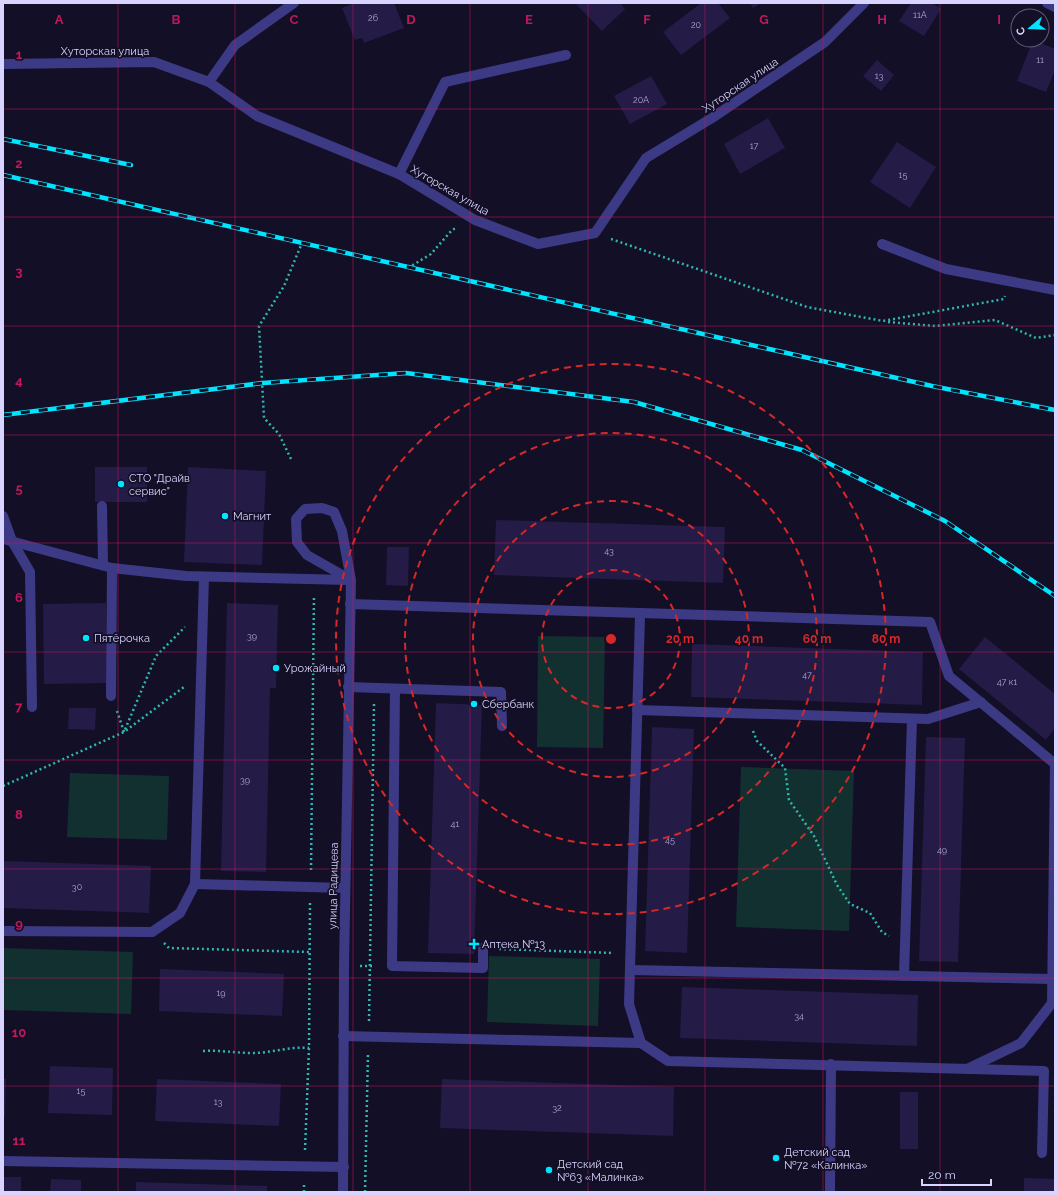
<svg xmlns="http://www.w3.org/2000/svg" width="1058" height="1195" font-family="Raleway,sans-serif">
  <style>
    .green { fill: #12302f }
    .building { fill: #241b47 }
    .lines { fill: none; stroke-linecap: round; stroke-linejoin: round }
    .path { stroke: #2fb8b0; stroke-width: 2.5; stroke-dasharray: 2 3; stroke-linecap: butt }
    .minor { stroke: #3d3a85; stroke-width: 10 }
    .rail-casing { stroke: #00e5ff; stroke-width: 4.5 }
    .rail { stroke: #130f26; stroke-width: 3; stroke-dasharray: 9; stroke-linecap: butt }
    .grid { fill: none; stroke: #c2185b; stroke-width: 1; stroke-opacity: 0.55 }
    .ring { fill: none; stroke: #d62828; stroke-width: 2; stroke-dasharray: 7 5 }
    .poi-dot { fill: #00e5ff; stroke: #130f26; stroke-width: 1.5 }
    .labels { text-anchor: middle; stroke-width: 3.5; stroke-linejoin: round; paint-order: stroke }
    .number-label { font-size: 9px; fill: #aca6d1 }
    .street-label { font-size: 11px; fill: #d9d4ff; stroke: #130f26 }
    .poi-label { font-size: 11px; fill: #d9d4ff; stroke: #130f26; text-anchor: start }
    .grid-label { font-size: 13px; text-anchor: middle; font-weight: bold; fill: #c2185b; stroke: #130f26; stroke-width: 3.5; stroke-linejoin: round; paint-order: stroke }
    .centre { fill: #d62828; stroke: #130f26; stroke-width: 2 }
    .ring-label { font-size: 12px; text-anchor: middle; font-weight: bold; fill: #d62828; stroke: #130f26; stroke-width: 3.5; stroke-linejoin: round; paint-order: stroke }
  </style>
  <rect width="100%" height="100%" fill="#130f26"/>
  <g class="green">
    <polygon points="538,636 605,637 603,748 537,747"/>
    <polygon points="741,767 854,771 849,931 736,927"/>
    <polygon points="70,773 169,776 167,840 67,837"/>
    <polygon points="3,948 133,952 131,1014 3,1010"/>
    <polygon points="489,956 600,959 598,1026 487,1022"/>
  </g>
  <g class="building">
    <polygon points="354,3 394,3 404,28 364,43 362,38 355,40 342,8"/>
    <polygon points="575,3 620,3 625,9 602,31"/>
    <polygon points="701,3 718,3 730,18 681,55 663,32"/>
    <polygon points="750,3 761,3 753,8"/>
    <polygon points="911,3 932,3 941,9 924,36 899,21"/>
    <polygon points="1033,40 1055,49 1055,70 1046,92 1017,81"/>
    <polygon points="877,60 894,75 881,91 863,76"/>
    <polygon points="651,76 667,104 630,124 614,96"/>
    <polygon points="768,118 785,148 740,174 724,144"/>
    <polygon points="897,142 936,167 910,208 870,182"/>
    <rect x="95" y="467" width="52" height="35"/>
    <polygon points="188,467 266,471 262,565 184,562"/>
    <polygon points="496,520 725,527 723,583 494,575"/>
    <polygon points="387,547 409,547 408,586 386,585"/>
    <polygon points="106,603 107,683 44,684 43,604"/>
    <polygon points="227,603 278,605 276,688 270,688 266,872 221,871"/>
    <polygon points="985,637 1055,694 1055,728 1046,740 959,669"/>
    <polygon points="692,644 923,652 922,705 691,697"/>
    <polygon points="436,703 482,705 474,954 428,953"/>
    <polygon points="69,708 96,708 95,730 68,729"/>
    <polygon points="652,727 694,729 687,953 645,951"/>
    <polygon points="926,737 965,738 958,962 919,961"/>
    <polygon points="3,861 151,866 149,913 3,908"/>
    <polygon points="160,969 284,974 282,1016 159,1011"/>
    <polygon points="682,987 918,995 917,1046 680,1038"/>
    <polygon points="50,1066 113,1068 112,1115 48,1113"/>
    <polygon points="3,1079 6,1079 5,1117 3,1117"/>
    <polygon points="157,1079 281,1084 279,1126 155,1121"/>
    <polygon points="442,1079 674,1087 673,1136 440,1128"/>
    <rect x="900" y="1092" width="18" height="57"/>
    <rect x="3" y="1177" width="18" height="15"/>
    <polygon points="1024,1178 1055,1179 1055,1192 1024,1192"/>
    <polygon points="51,1179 81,1180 81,1192 50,1192"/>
    <polygon points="136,1182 267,1186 267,1192 136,1192"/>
  </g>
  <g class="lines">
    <g class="path">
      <polyline points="611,239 807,307 883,321 1004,299 1005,296"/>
      <polyline points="408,268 431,254 452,230 456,228"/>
      <polyline points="888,322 935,326 995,320 1036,338 1055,335"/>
      <polyline points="291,459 279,434 264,418 259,326 284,286 302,243"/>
      <polyline points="117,711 124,732 156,656 185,627"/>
      <polyline points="753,731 757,741 785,768 789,800 814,836 837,885 850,904 870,913 882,932 889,936"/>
      <polyline points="3,786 124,732 184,687"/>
      <polyline points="311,870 314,595"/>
      <polyline points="164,943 169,948 309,952"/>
      <polyline points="499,949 614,953"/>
      <polyline points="360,966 375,966"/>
      <polyline points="369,1021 374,704"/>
      <path d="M203,1051C220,1050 236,1053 253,1053C272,1053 290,1046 309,1048"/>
      <polyline points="305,1150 309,1048 310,903"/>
      <polyline points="304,1192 304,1183"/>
      <polyline points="365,1192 368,1052"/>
    </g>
    <g class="minor">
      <polyline points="1047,3 1055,7"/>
      <polyline points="3,64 154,62 209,82 257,116 399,174 475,220 538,244 595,233 646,158 712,118 825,42 864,3"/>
      <polyline points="209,82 235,45 294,3"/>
      <polyline points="399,174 445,82 566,55"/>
      <polyline points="882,244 946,269 1055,290"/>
      <polyline points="102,506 103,565"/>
      <polyline points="3,516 12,541 30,572 32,707"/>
      <polyline points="3,539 112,568 186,576 349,580"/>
      <polyline points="350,604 930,622 949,676 1055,764 1052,1003 1021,1043 967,1069"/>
      <polyline points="640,615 629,1004 641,1043 668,1061 1044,1071 1042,1153"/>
      <polyline points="348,687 501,692 502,726"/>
      <polyline points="395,689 392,966 483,968 483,948"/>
      <polyline points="111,696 112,568"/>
      <polyline points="637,710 928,719 981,702"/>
      <polyline points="195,884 345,888"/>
      <polyline points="3,931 152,932 180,913 195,884 204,577"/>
      <polyline points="630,970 1052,979"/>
      <polyline points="904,976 912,719"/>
      <polyline points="343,1036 641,1043"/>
      <polyline points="3,1161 344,1167"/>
      <polyline points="343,1192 344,966 351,580 342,531 334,512 322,508 305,509 296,519 297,542 307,555 351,580"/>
      <polyline points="830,1192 831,1064"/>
    </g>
    <defs>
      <g id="rail">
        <polyline points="3,139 131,165"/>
        <polyline points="3,175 932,386 1055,410"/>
        <polyline points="3,415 263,383 406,373 634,402 802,450 945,521 1055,596"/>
      </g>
    </defs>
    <use href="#rail" class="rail-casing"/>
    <use href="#rail" class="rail"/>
  </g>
  <path class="grid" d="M118,3V1192M235,3V1192M353,3V1192M470,3V1192M588,3V1192M705,3V1192M823,3V1192M940,3V1192M3,109H1055M3,217H1055M3,326H1055M3,435H1055M3,543H1055M3,652H1055M3,760H1055M3,869H1055M3,978H1055M3,1086H1055"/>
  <g class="ring">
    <circle cx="611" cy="639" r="69"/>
    <circle cx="611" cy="639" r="138"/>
    <circle cx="611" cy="639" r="206"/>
    <circle cx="611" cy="639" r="275"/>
  </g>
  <g class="poi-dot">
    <circle cx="121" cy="484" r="4"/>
    <circle cx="225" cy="516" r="4"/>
    <circle cx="86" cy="638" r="4"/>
    <circle cx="276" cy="668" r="4"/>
    <circle cx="474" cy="704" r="4"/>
    <path d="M472 938h4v4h4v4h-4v4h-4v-4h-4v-4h4z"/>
    <circle cx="776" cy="1158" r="4"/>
    <circle cx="549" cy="1170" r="4"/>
  </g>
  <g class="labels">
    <g class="number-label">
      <text x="920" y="18">11А</text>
      <text x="373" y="21">26</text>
      <text x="696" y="28">20</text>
      <text x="1040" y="63">11</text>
      <text x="879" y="79">13</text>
      <text x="641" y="103">20А</text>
      <text x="754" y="149">17</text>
      <text x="903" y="178">15</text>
      <text x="609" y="554">43</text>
      <text x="252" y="639">39</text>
      <text x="807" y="678">47</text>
      <text x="1007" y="685">47 к1</text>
      <text x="245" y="783">39</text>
      <text x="455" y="827">41</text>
      <text x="670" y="843">45</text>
      <text x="942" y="853">49</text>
      <text x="77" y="890">30</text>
      <text x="221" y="996">19</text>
      <text x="799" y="1019">34</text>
      <text x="81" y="1094">15</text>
      <text x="218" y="1105">13</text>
      <text x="557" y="1111">32</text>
    </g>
    <g class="street-label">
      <text x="105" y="55">Хуторская улица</text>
      <text transform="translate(740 85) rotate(-34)" y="4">Хуторская улица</text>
      <text transform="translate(450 190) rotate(30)" y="4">Хуторская улица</text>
      <text transform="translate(333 886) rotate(-89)" y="4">улица Радищева</text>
    </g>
    <g class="poi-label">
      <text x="129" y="482">СТО "Драйв<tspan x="129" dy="13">сервис"</tspan></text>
      <text x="233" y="520">Магнит</text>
      <text x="94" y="642">Пятёрочка</text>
      <text x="284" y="672">Урожайный</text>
      <text x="482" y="708">Сбербанк</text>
      <text x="482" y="948">Аптека №13</text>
      <text x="784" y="1156">Детский сад<tspan x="784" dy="13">№72 «Калинка»</tspan></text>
      <text x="557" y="1168">Детский сад<tspan x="557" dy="13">№63 «Малинка»</tspan></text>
    </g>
  </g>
  <g class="grid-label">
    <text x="59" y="24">A</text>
    <text x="176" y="24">B</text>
    <text x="294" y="24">C</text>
    <text x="411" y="24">D</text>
    <text x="529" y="24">E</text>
    <text x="647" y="24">F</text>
    <text x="764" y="24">G</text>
    <text x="882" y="24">H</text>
    <text x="999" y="24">I</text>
    <text x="19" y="59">1</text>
    <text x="19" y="168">2</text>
    <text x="19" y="276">3</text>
    <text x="19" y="385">4</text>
    <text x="19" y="493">5</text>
    <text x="19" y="602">6</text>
    <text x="19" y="711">7</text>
    <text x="19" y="819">8</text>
    <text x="19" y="928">9</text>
    <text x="19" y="1037">10</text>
    <text x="19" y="1145">11</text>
  </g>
  <circle cx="611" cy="639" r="6" class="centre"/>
  <g class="ring-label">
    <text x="680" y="643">20 m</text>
    <text x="749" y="643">40 m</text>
    <text x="817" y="643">60 m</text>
    <text x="886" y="643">80 m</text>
  </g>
  <rect width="1058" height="1195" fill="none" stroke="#d9d4ff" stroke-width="8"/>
  <g transform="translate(1030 28) rotate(251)"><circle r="19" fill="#130f26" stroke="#625e7d"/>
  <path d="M0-3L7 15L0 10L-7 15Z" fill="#00e5ff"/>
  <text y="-6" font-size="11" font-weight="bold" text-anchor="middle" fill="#d9d4ff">С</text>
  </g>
  <path d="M922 1179v6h69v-6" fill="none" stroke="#d9d4ff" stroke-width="2"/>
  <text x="928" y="1179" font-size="12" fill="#d9d4ff" stroke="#130f26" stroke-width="3" paint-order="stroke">20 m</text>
</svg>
